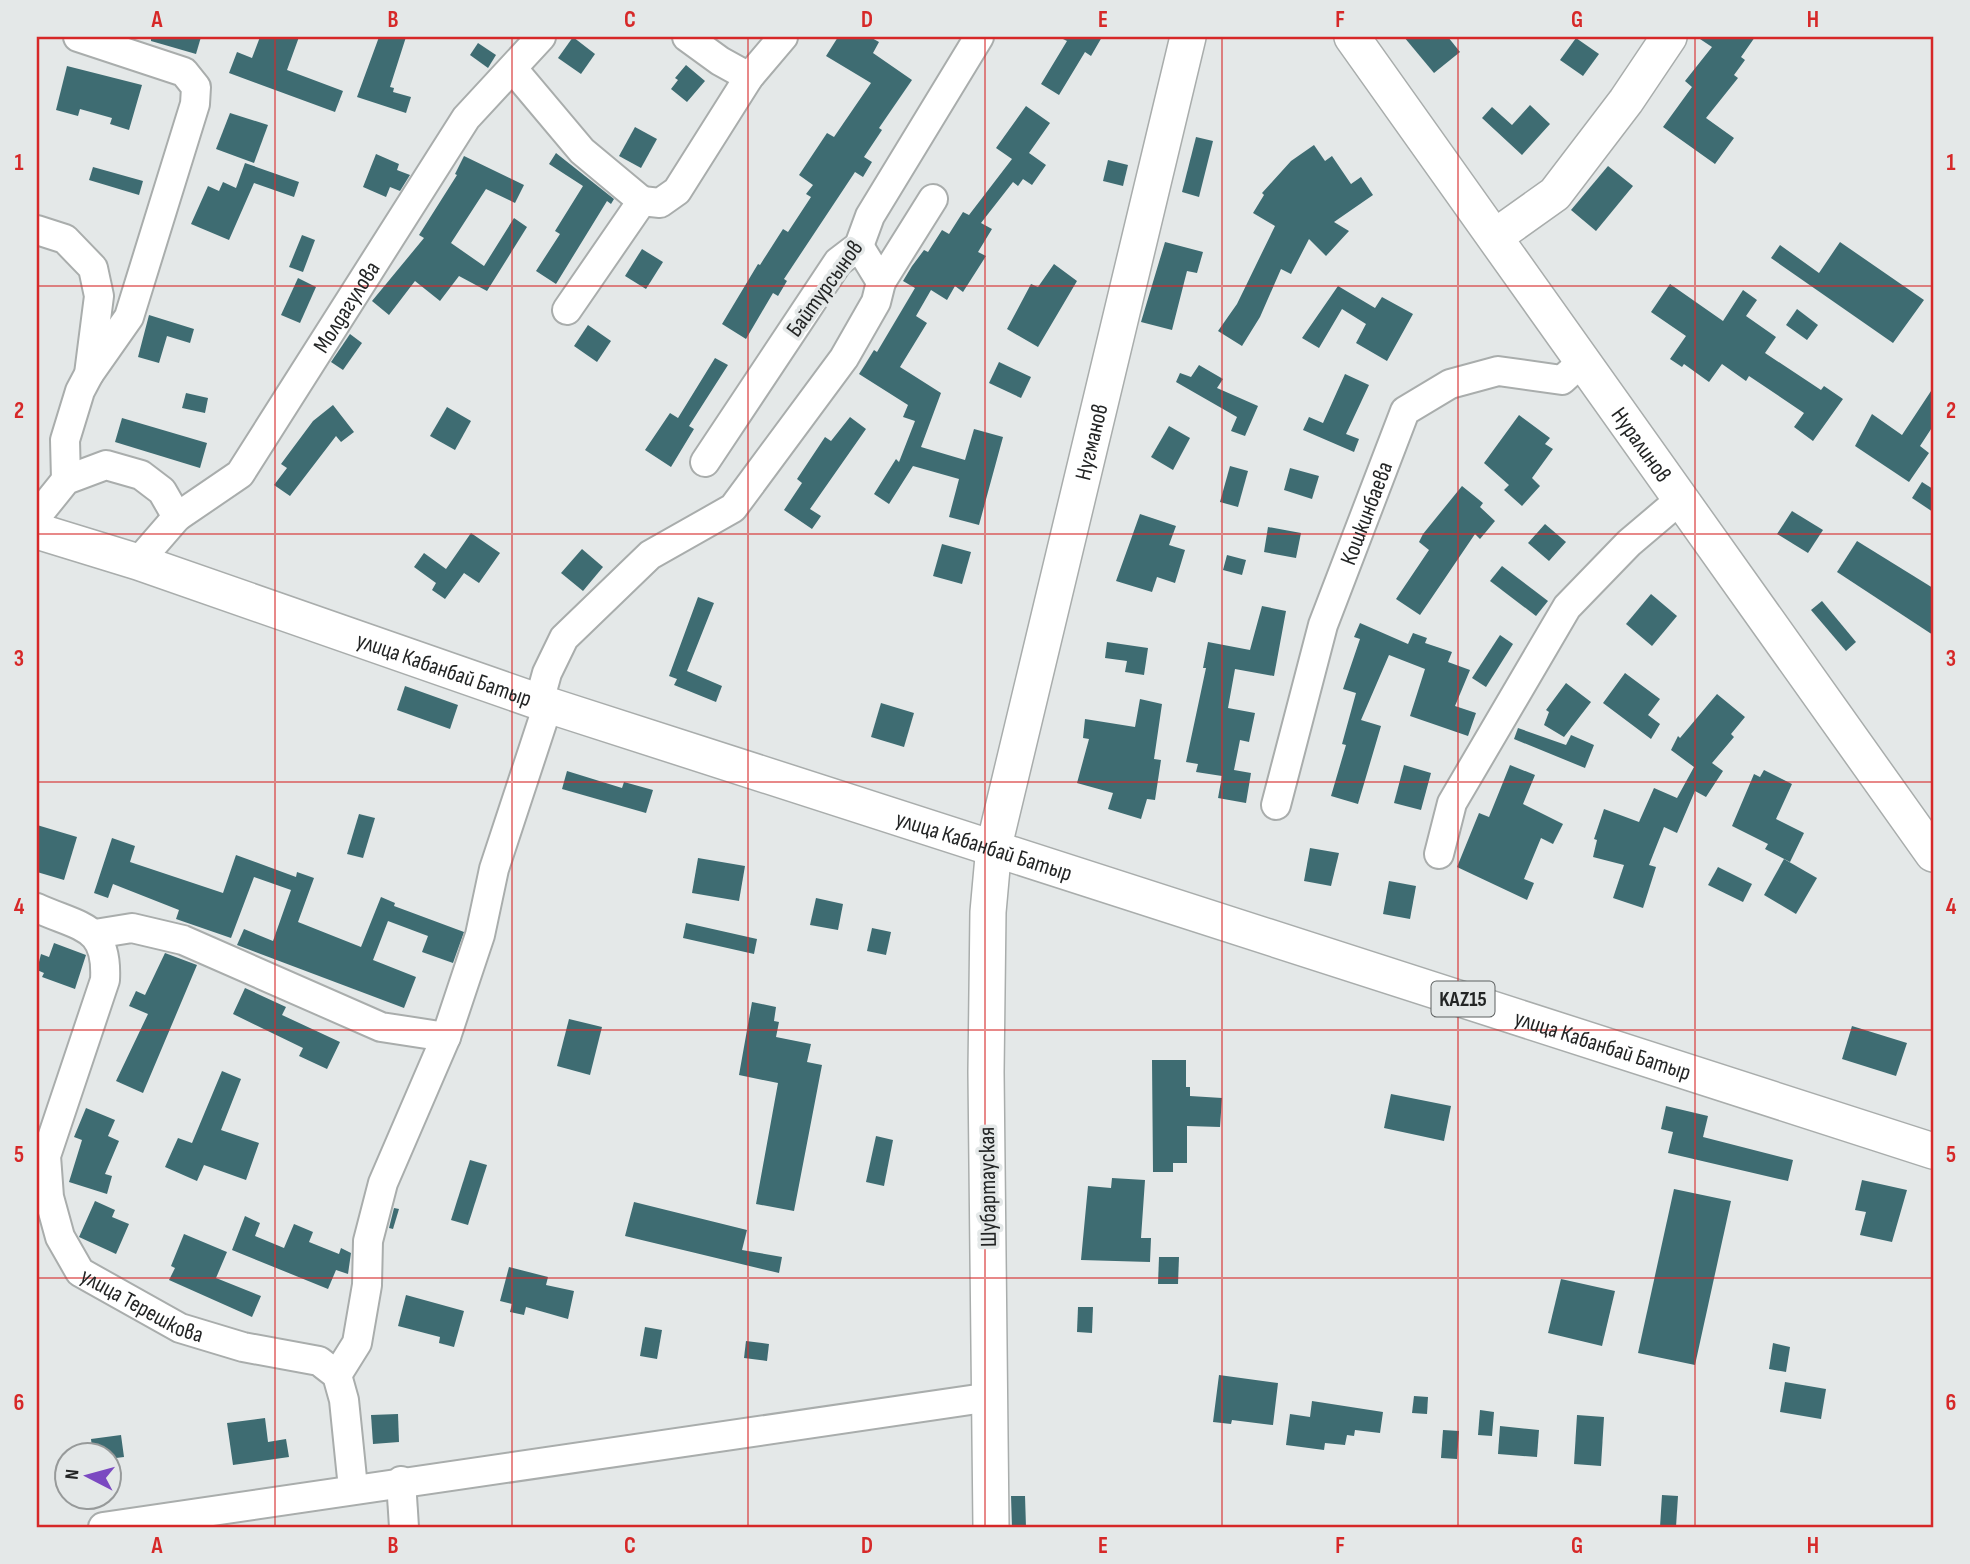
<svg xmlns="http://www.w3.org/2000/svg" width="1970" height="1564" font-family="'Sofia Sans Condensed',sans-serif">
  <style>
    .building { fill: #3e6c72 }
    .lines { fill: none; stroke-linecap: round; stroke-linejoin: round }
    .minor-casing { stroke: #a9adac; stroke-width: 32 }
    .major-casing { stroke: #a9adac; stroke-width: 38 }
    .minor { stroke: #fff; stroke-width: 28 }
    .major { stroke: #fff; stroke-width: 35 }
    .grid { fill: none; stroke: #d62828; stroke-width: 2; stroke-opacity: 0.55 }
    .labels { text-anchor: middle; stroke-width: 7; stroke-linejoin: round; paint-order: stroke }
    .shield { fill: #e4e8e8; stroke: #5d6060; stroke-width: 2 }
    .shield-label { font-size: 21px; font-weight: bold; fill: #232525 }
    .street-label { font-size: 23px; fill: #232525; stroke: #e4e8e8 }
    .neatline { fill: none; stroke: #d62828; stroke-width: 2.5 }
    .grid-label { font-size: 23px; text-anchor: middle; font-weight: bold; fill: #d62828 }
  </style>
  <rect width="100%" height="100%" fill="#e4e8e8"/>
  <g class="building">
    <polygon points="151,37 201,37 196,54 151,41"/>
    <polygon points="260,37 299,37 287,70 343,91 335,112 229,73 237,52 252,58"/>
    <polygon points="379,37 406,37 390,87 394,88 393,92 411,97 406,113 357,97"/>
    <polygon points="573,37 595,54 581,74 558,58"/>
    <polygon points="838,37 870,37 879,42 873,53 912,80 879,128 882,130 864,157 872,162 863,177 855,172 784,279 787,281 778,296 773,293 746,339 722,324 758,264 760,265 783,229 788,232 811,197 806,194 813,185 799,175 827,133 834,137 871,83 826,56"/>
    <polygon points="1059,37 1102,37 1091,56 1085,52 1059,95 1041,84 1067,41"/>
    <polygon points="1404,37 1448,37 1460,52 1434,73"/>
    <polygon points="1697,37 1755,37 1741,57 1745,60 1734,75 1738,78 1706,118 1734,138 1715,164 1663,127 1692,87 1685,81 1712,47"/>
    <polygon points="1576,38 1599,54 1583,76 1560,60"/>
    <polygon points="478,43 496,55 488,68 470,55"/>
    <polygon points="686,65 705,81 687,102 671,89 678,80 675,78"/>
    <polygon points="67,66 142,85 129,130 110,124 112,118 80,109 78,116 56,110"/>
    <polygon points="1530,105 1550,124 1522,155 1482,118 1492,107 1512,125"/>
    <polygon points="1026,106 1050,123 1029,153 1046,165 1032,185 1023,179 1018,186 1013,182 981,223 992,229 978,252 986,256 963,292 955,286 947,300 931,290 916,316 927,323 900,367 941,393 921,447 965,460 974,429 1003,437 979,525 949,517 959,479 913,466 889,504 874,494 896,459 899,462 915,421 903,417 908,405 859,374 874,350 877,352 915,288 903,281 912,266 924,250 928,252 942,230 949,234 963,212 969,215 1012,159 996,148"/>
    <polygon points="230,113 268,125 254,163 216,149"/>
    <polygon points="635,127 657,139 641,168 619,156"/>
    <polygon points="1196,137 1213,141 1199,197 1182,192"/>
    <polygon points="1314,145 1325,161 1332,156 1351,184 1361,177 1373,195 1334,222 1349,231 1326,256 1309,239 1291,274 1281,269 1260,317 1242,346 1218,331 1237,304 1275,226 1253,213 1264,195 1262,193 1291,161"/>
    <polygon points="556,153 614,199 611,204 607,201 556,284 536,271 560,234 555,231 583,186 549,164"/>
    <polygon points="376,154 399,164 397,170 410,175 400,191 390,187 386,197 363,187"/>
    <polygon points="464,156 524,185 515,203 486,189 451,243 484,266 514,218 527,227 487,291 459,276 440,301 415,281 389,315 372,301 424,238 419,235 457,175 455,174"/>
    <polygon points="1108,160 1128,165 1123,186 1103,181"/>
    <polygon points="245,163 299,182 294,197 254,183 229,240 191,224 208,186 219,191 223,182 236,188"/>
    <polygon points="1608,166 1633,186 1596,231 1571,210"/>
    <polygon points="93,167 143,181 139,195 89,180"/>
    <polygon points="302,235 315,240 303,272 289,267"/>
    <polygon points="1165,242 1203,252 1197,273 1187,271 1172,330 1141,322"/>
    <polygon points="1840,242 1924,300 1893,343 1771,258 1780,245 1819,273"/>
    <polygon points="642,249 663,262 646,289 625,276"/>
    <polygon points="1054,264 1077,281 1038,347 1007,329 1031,284 1038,287"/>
    <polygon points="298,278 316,287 300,323 281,315"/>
    <polygon points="1670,284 1723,321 1743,290 1757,300 1746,316 1776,337 1765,353 1821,390 1824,386 1843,399 1813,441 1794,427 1804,413 1749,376 1746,381 1722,364 1709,382 1684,364 1682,367 1670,359 1686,336 1651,312"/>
    <polygon points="1338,286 1375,308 1382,297 1413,314 1387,361 1356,343 1366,324 1342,309 1319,348 1302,338"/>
    <polygon points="1797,309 1818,325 1807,340 1786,325"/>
    <polygon points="149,315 194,329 190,343 167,336 159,363 138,357"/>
    <polygon points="588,325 611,341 597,362 574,346"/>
    <polygon points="350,334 362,343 343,370 331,362"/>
    <polygon points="715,358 728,365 689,426 694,429 671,467 645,450 670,413 678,418"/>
    <polygon points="999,362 1031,377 1021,398 989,383"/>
    <polygon points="1199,365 1223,379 1217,388 1258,406 1245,436 1231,431 1237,417 1176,382 1180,373 1191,377"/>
    <polygon points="1345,374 1369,385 1346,434 1359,439 1354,452 1303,430 1309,417 1323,423"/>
    <polygon points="1933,388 1933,426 1920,446 1929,453 1909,482 1855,446 1872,414 1902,435"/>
    <polygon points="186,393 208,398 205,413 182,408"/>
    <polygon points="333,405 354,432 341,442 336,436 290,496 274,485 287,468 281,464 313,421"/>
    <polygon points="447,407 471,421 455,450 430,436"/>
    <polygon points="1519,415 1550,438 1545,444 1553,449 1532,478 1540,486 1522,506 1504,490 1509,485 1484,463"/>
    <polygon points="850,417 866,429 810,509 821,516 812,529 784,510 802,483 797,479 825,437 831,441"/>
    <polygon points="122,418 207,443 200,468 115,442"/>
    <polygon points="1169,426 1190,438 1173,470 1151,457"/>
    <polygon points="1230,466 1248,471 1238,507 1220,502"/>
    <polygon points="1290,468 1319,476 1312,499 1284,490"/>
    <polygon points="1922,482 1933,489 1933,512 1912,498"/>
    <polygon points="1462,486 1483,503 1480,507 1495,521 1480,539 1475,534 1420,615 1396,599 1429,550 1419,542 1423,534"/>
    <polygon points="1792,511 1823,530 1808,553 1777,534"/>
    <polygon points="1140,514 1176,526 1169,545 1185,550 1175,583 1157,577 1152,592 1116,581"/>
    <polygon points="1545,524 1566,542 1549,561 1528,543"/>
    <polygon points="1268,527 1301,533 1296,558 1264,552"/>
    <polygon points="471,533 500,553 479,583 464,573 445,599 432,590 436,583 414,567 424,553 446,569"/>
    <polygon points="1857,541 1933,588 1933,635 1837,572"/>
    <polygon points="942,544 971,552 962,584 933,576"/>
    <polygon points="582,549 603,567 583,591 561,573"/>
    <polygon points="1227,555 1246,560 1242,575 1223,570"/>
    <polygon points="1502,566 1548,601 1536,616 1490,581"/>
    <polygon points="1651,594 1677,616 1652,646 1626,624"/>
    <polygon points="698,597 714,603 687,671 722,686 716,702 674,685 677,679 669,676"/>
    <polygon points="1822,601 1856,642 1846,651 1811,610"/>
    <polygon points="1262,606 1286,611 1274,676 1235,669 1228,708 1255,713 1249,742 1240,740 1234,770 1251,773 1246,803 1218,798 1222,776 1196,772 1198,764 1186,762 1206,668 1203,668 1208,642 1250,650"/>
    <polygon points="1360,623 1408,644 1413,633 1427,638 1425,643 1452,652 1448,662 1470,670 1455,706 1476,713 1468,736 1410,716 1425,669 1389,655 1361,720 1381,726 1358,804 1331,796 1346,745 1342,744 1356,693 1343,689 1360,639 1354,637"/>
    <polygon points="1500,635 1513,644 1486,687 1472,678"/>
    <polygon points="1107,642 1148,648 1144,675 1125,672 1127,661 1105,658"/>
    <polygon points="1625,673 1660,699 1648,715 1660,724 1651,739 1603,703"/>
    <polygon points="1566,683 1591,702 1564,737 1544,725 1549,712 1546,710"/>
    <polygon points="405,686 458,705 450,729 397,710"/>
    <polygon points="1717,694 1745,717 1731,734 1734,737 1712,763 1723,771 1706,797 1695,791 1677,833 1664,827 1649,865 1656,867 1643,908 1613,898 1624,865 1593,857 1597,840 1594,839 1604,809 1639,822 1654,788 1677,798 1694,767 1671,750 1678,736 1680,738"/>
    <polygon points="1140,699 1162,704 1154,759 1161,760 1155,800 1147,799 1141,819 1108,809 1113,793 1077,783 1089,739 1083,738 1085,719 1135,727"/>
    <polygon points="881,703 914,713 904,747 871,737"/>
    <polygon points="1518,728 1566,745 1571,735 1594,745 1585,768 1514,739"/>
    <polygon points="1404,765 1431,773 1421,810 1394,803"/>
    <polygon points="1510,765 1535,775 1523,804 1563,824 1553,844 1541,838 1524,879 1534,883 1527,900 1457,867 1479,813 1489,817"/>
    <polygon points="1764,770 1792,784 1776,819 1804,833 1790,862 1765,849 1768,844 1732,826 1754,774 1760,777"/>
    <polygon points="567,771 622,788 624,782 653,790 646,813 562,789"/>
    <polygon points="359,814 375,818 363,858 347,854"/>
    <polygon points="37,825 77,837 64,880 37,872"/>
    <polygon points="112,838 135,846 130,862 223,893 236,855 296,877 297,872 314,878 298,922 361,947 381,897 395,903 394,906 464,932 453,963 422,952 428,936 388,921 373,960 416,977 404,1008 237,945 244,929 273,941 291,890 254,877 231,938 176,919 179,910 113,884 108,898 94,893"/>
    <polygon points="1310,848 1339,853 1331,886 1304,881"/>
    <polygon points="698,858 745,866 739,901 692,893"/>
    <polygon points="1784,859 1817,878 1796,914 1764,895"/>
    <polygon points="1718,867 1752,884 1743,902 1708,885"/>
    <polygon points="1389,881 1416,886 1410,919 1383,914"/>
    <polygon points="816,898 843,904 838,930 810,925"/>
    <polygon points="686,923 757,939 754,954 683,938"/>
    <polygon points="872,928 891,932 886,955 867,951"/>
    <polygon points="54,943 86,955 75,989 42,977 44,973 37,970 41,954 49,957"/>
    <polygon points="165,953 197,965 143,1093 116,1081 148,1014 129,1006 136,991 145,995"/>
    <polygon points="245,988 286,1007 282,1015 340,1042 327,1069 299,1056 303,1048 233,1014"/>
    <polygon points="752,1002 776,1007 774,1021 779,1022 776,1037 811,1044 807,1062 822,1065 794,1211 756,1204 778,1083 739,1075"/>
    <polygon points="569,1019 602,1027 590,1075 557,1066"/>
    <polygon points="1852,1026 1907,1043 1896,1076 1842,1059"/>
    <polygon points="1152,1060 1186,1060 1186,1087 1190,1087 1190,1096 1222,1098 1220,1127 1187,1126 1187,1163 1173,1163 1173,1172 1153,1172"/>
    <polygon points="222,1071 241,1079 221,1130 259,1143 246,1180 204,1165 197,1181 165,1167 178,1138 192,1143"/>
    <polygon points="1391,1094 1451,1106 1444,1141 1384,1128"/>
    <polygon points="1666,1106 1708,1116 1703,1137 1793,1160 1788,1181 1668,1153 1673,1132 1661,1129"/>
    <polygon points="86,1108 115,1120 108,1136 119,1141 105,1174 112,1176 107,1194 69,1182 82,1140 74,1137"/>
    <polygon points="876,1136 893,1140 884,1186 866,1182"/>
    <polygon points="470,1160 487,1165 468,1225 451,1220"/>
    <polygon points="1112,1178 1145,1180 1141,1238 1151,1238 1150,1262 1081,1260 1088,1186 1111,1188"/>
    <polygon points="1862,1180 1907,1190 1892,1242 1860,1235 1866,1212 1855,1210"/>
    <polygon points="1674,1189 1731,1201 1695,1365 1638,1353"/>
    <polygon points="95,1201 115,1210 112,1217 129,1224 116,1254 79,1237"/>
    <polygon points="634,1202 747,1230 742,1250 782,1257 779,1273 625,1236"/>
    <polygon points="394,1208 399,1209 393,1229 389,1228"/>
    <polygon points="245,1216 260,1223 255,1236 284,1248 294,1224 313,1232 309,1242 339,1254 341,1248 351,1253 348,1274 336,1270 328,1289 232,1250"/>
    <polygon points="184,1234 227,1252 216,1278 261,1296 252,1317 169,1280 175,1268 171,1266"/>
    <polygon points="1159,1257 1179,1257 1178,1284 1158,1284"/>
    <polygon points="509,1267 548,1277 546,1285 574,1291 568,1319 526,1307 524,1315 510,1312 512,1304 500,1301"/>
    <polygon points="1561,1279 1615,1291 1602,1346 1548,1333"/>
    <polygon points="406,1295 464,1311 454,1347 439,1343 440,1337 398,1326"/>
    <polygon points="1078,1307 1093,1307 1092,1333 1077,1332"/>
    <polygon points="645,1327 662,1330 657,1359 640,1356"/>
    <polygon points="746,1341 769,1344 767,1361 744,1358"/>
    <polygon points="1773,1343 1790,1347 1786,1372 1769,1369"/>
    <polygon points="1219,1375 1278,1383 1273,1425 1232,1420 1231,1424 1213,1422"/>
    <polygon points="1785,1382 1826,1389 1821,1419 1780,1412"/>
    <polygon points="1414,1396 1428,1397 1427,1414 1412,1413"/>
    <polygon points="1312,1401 1383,1412 1380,1433 1355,1430 1354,1436 1347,1435 1345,1445 1325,1443 1324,1450 1286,1445 1290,1414 1310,1417"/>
    <polygon points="1480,1410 1494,1412 1492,1436 1478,1435"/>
    <polygon points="398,1414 399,1442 373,1444 371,1415"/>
    <polygon points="1577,1415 1604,1417 1601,1466 1574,1464"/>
    <polygon points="265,1418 268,1442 286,1439 289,1457 233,1465 227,1423"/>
    <polygon points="1500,1426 1539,1430 1537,1457 1498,1454"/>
    <polygon points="1443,1430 1459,1431 1457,1459 1441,1458"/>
    <polygon points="121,1435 124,1457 108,1459 108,1455 93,1455 91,1439"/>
    <polygon points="1662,1495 1678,1496 1676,1527 1660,1527"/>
    <polygon points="1011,1496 1025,1496 1026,1527 1012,1527"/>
  </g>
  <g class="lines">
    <defs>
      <g id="minor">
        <polyline points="78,37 184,72 196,87 195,104 129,317 89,374"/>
        <polyline points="687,37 720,61 749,77"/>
        <polyline points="513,69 582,151 642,201"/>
        <polyline points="37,230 65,239 93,268 99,296 89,374 80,391 65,440 66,480"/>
        <polyline points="881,282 933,199"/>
        <polyline points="567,310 642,201 660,203 677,191 749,77 783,37"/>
        <polyline points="705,462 838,262 859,246 870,216 979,37"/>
        <polyline points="37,516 66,480 106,465 141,475 162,491 177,517"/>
        <path id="s1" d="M138,562L177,517L240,474L466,118L541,37"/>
        <polyline points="539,702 547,673 564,638 650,555 733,508 844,358 876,302 881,282 859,246"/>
        <path id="s2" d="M1276,805L1323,625L1405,411L1450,384L1498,371L1562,380L1584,360"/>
        <polyline points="1439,854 1452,803 1567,607 1629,543 1682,498"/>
        <path id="s3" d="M37,908C81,928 108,925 105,980L46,1156L49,1197L60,1237L80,1272L180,1328L243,1347L319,1361L337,1375L344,1400L353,1488"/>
        <polyline points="95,934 132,928 183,940 381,1027 446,1037"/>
        <polyline points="337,1375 357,1343 367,1285 368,1241 383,1183 446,1037 480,935 494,869 548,705"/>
        <polyline points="401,1481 404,1527"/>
        <polyline points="103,1527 991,1397"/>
      </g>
      <g id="major">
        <path id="s4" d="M1352,37L1933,854"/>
        <polyline points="1496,236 1555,194 1626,101 1669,37"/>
        <path id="s5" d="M37,531L138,562L548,705L1933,1151"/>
        <path id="s6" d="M991,1527L986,1072L988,912L994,846L1188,37"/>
      </g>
    </defs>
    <use href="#minor" class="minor-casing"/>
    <use href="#major" class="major-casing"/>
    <use href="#minor" class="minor"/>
    <use href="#major" class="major"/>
  </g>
  <path class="grid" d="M275,37V1527M512,37V1527M748,37V1527M985,37V1527M1222,37V1527M1458,37V1527M1695,37V1527M37,286H1933M37,534H1933M37,782H1933M37,1030H1933M37,1278H1933"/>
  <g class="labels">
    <rect class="shield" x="1431.5" y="981.5" width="63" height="35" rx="5"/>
    <g class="shield-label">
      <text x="1463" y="1006">KAZ15</text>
    </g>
    <g class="street-label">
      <text transform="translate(824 288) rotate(-54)" y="8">Байтурсынов</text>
      <text dy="8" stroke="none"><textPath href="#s1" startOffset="334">Молдагулова</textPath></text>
      <text dy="8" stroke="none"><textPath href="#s6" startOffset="1097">Нугманов</textPath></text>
      <text dy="8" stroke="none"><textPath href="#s4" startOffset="500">Нуралинов</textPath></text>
      <text dy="8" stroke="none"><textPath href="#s2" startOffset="306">Кошкинбаева</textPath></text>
      <text dy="8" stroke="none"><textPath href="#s5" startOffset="430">улица Кабанбай Батыр</textPath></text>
      <text dy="8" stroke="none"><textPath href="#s5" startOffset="998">улица Кабанбай Батыр</textPath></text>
      <text dy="8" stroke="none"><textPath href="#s5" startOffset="1648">улица Кабанбай Батыр</textPath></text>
      <text transform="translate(987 1187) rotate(-91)" y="8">Шубартауская</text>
      <text dy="8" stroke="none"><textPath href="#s3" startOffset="490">улица Терешкова</textPath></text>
    </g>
  </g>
  <rect width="1970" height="1564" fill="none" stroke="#e4e8e8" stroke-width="77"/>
  <g transform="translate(88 1476) rotate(276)"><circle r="33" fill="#e4e8e8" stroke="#979a9a" stroke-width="2"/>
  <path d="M0-5L12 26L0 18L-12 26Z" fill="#7b49c1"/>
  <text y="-10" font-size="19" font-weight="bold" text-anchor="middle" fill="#232525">N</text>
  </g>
  <rect x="38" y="38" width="1894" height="1488" class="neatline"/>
  <g class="grid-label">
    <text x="157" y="27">A</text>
    <text x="393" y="27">B</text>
    <text x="630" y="27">C</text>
    <text x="867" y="27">D</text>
    <text x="1103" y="27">E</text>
    <text x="1340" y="27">F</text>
    <text x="1577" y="27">G</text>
    <text x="1813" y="27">H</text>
    <text x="19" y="170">1</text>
    <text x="1951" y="170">1</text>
    <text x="19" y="418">2</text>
    <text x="1951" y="418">2</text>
    <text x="19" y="666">3</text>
    <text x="1951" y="666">3</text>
    <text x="19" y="914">4</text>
    <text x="1951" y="914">4</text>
    <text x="19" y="1162">5</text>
    <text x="1951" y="1162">5</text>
    <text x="19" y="1410">6</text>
    <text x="1951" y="1410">6</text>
    <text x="157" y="1553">A</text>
    <text x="393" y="1553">B</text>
    <text x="630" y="1553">C</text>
    <text x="867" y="1553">D</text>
    <text x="1103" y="1553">E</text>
    <text x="1340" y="1553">F</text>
    <text x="1577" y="1553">G</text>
    <text x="1813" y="1553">H</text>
  </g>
</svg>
